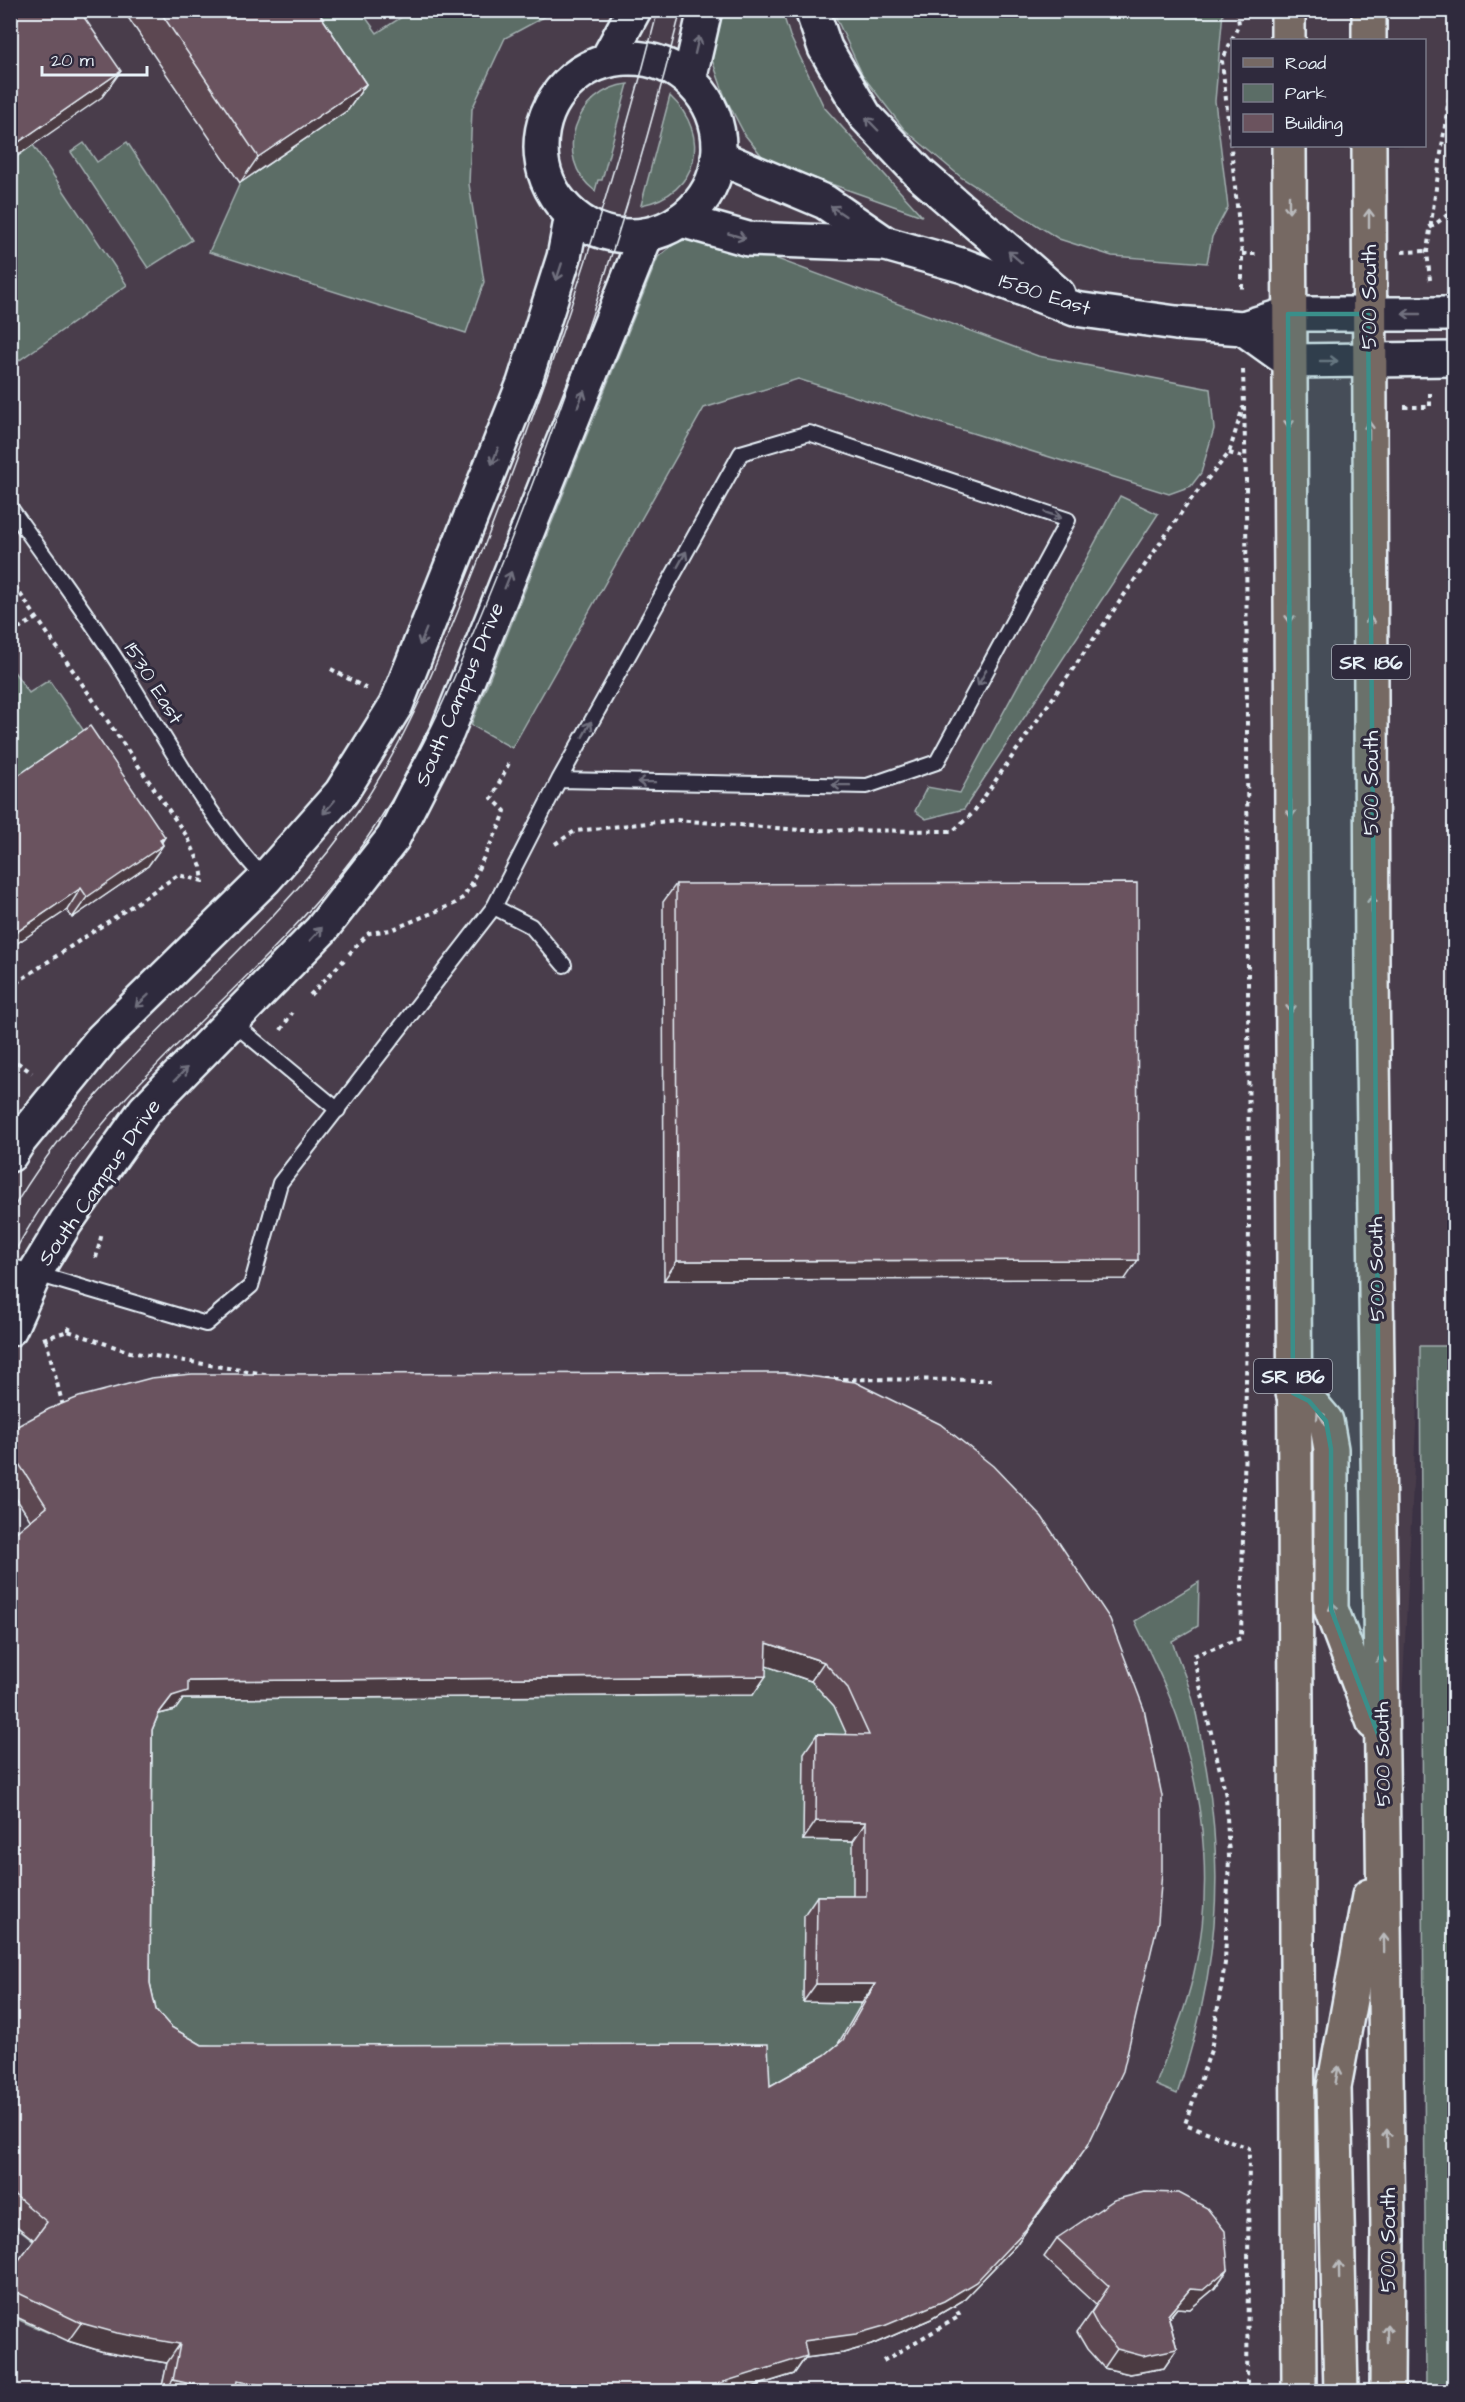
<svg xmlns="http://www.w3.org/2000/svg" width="1465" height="2402" font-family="'Architects Daughter',sans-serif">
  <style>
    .built { fill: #493c4c; fill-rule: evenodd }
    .green { fill: #5b6d66; stroke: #a2afaf; stroke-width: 1.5 }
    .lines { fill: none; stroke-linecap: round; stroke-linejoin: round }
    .service-casing { stroke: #e8f1f8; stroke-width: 18 }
    .tertiary-casing { stroke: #e8f1f8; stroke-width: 38 }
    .primary-casing { stroke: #e8f1f8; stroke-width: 38 }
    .path { stroke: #e8f1f8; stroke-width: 4; stroke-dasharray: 4.5 4.5; stroke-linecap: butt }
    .service { stroke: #2f2a3d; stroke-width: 14 }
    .tertiary { stroke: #2f2a3d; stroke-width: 33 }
    .primary { stroke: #766964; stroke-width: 33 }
    .tram { stroke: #e8f1f8; stroke-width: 1.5 }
    .wall { fill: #5c4751; stroke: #e8f1f8; stroke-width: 1.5; fill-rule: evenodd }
    .shaded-wall { fill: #4b3a42; stroke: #e8f1f8; stroke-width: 1.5 }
    .building { fill: #6b535e; stroke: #e8f1f8; stroke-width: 1.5; fill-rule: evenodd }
    .oneway { stroke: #70707e }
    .oneway2 { stroke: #babbbd }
    .marked { fill: #3a8f8a; fill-opacity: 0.2; stroke: #3a8f8a; stroke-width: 4.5; stroke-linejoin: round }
    .labels { text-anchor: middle; stroke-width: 6; stroke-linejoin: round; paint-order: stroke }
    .shield { fill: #2f2a3d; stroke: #b0b5c0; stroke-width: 1.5 }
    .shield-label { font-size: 20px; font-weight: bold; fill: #e8f1f8 }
    .street-label { font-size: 21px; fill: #e8f1f8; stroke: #2f2a3d }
  </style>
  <rect width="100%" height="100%" fill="#3b3244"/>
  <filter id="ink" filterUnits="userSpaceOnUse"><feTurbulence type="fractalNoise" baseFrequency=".0167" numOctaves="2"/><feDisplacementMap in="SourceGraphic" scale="12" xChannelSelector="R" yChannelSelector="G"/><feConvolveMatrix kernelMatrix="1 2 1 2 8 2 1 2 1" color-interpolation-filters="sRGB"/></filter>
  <g filter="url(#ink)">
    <path class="built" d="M11,11H1454V1346H1420L1367,2391L11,2392ZM1232,40H1424V146H1232Z"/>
    <g class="green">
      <polygon points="281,11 361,11 377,33 411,11 555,11 505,38 472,109 469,184 484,282 466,333 209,252 240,183"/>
      <polygon points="718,11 782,11 790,36 824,107 922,216 766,161 745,135 725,97 711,57"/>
      <polygon points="833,11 1223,11 1215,101 1228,207 1212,237 1207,263 1112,256 1059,239 962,178 904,129 863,76"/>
      <path d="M628,84L602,180H598L595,191C551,158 576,89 628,84Z"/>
      <path d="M670,96C712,135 699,194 641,205Z"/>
      <polygon points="127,142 192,240 148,268 71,152 84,143 97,162"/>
      <polygon points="33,145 127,285 11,366 11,161"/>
      <polygon points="710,234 1038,356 1210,389 1214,429 1201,473 1191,486 1169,494 798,379 704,408 512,748 471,725 658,257 677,242"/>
      <polygon points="1120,496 1158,514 964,809 926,819 915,811 927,787 960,793"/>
      <polygon points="10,666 29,693 49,680 88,737 10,792"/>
      <polygon points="1420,1346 1454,1346 1454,2392 1426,2391"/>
      <path d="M610,1392L1110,2090L1075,2164L1015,2246L962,2301L931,2319L871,2345L843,2353L791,2357L794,2374L740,2391H161L167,2363C111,2355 61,2341 11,2316V2273L34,2241L10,2222V1543L34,1526L11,1489L10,1441Z"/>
      <path d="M1199,1582L1198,1626L1172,1641C1178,1660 1187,1678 1192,1697C1197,1714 1200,1733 1203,1751C1227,1872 1217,1978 1177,2094L1156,2085C1169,2047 1187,2008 1195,1968C1212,1894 1205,1811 1184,1739C1173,1698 1153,1660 1135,1621Z"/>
    </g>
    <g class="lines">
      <defs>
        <g id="service">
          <path d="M10,507C48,562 89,616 124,672C168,743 208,818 265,879"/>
          <polyline points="494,907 531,926 564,965"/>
          <polyline points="232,1022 338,1110"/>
          <polyline points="10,1266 206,1324 251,1286 280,1183 494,907 559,780 741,453 809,433 1068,520 937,762 867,786 559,780"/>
        </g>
        <g id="tertiary">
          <polyline points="812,10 825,48 865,116 921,175 1058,294"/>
          <circle cx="630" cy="147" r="89"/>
          <polyline points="607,60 634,10"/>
          <polyline points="689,80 705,10"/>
          <polyline points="718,157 825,202 886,244"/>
          <polyline points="681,220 748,239 886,244 964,266 1075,309 1176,323 1243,328 1288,314 1454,314"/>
          <polyline points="1243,328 1289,361 1454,359"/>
          <polyline points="10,1155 19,1141 102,1039 265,879 341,793 396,705 524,383 564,257 572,215"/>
          <polyline points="10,1329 35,1273 66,1222 145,1110 321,930 393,838 447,732 646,235"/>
        </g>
        <g id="primary">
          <polyline points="1288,10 1288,40"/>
          <polyline points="1369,10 1369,40"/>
          <polyline points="1289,146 1299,2392"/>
          <polyline points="1369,146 1372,976 1388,2231 1387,2392"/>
          <polyline points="1293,1393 1309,1401 1326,1421 1331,1449 1331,1609 1374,1723"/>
          <polyline points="1341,2392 1334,2087 1369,1896"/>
        </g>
      </defs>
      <use href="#service" class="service-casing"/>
      <use href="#tertiary" class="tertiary-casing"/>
      <use href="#primary" class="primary-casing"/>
      <g class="path">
        <polyline points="1237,10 1239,24 1222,61 1242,254 1242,293"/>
        <polyline points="1430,228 1454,210"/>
        <polyline points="1402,252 1427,251"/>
        <polyline points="1242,254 1256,254"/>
        <polyline points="1430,280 1427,251 1454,63"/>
        <polyline points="1243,370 1246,480 1249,1229 1241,1638 1193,1656 1226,1796 1229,1857 1225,1963 1211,2050 1185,2124 1249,2148 1247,2392"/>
        <polyline points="1404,407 1430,407 1430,393"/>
        <polyline points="1229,453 1246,458"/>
        <polyline points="10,579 188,838 201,867 203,881 178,875 10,987"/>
        <polyline points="10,633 37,618"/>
        <polyline points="331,669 367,689"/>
        <polyline points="555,844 575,831 676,820 800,830 953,831 973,813 1188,503 1229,453 1243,407"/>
        <polyline points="471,886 478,883"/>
        <polyline points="349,954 369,933 391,930 454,904 464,897 501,823 505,811 492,798 509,763"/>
        <polyline points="310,995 344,960"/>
        <polyline points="281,1030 292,1013"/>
        <polyline points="10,1057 32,1073"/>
        <polyline points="96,1258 102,1233"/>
        <polyline points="68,1331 71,1324"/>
        <polyline points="43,1339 68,1331 130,1352 271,1375"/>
        <polyline points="46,1340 63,1406"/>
        <polyline points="825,1379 992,1380"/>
        <polyline points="883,2361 960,2316 954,2306"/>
      </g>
      <use href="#service" class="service"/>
      <use href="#tertiary" class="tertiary"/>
      <use href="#primary" class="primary"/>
      <g class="tram">
        <path d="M10,1214C94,1065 244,967 345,830C407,746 444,646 483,549C552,373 611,194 658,10"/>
        <path d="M10,1260C41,1203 79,1149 123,1101C203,1013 296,938 365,841C426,754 465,654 505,555C575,378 634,196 681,10"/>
      </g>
    </g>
    <g class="wall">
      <polygon points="123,10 317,10 366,84 348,110 240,183"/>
      <polygon points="10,781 165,837 162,842 163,845 148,866 72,918 67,910 16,944 10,952"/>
      <polygon points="676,884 1125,1279 664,1280 663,902"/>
      <path d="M786,1373L1075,2164L1015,2246L962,2301L931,2319L871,2345L843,2353L805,2358L794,2374L739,2391H161L167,2363L104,2352L68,2341L10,2314V2272L34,2240L10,2221V1537L31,1521L10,1489V1430ZM767,1666L811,1681L834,1706L847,1735L817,1734L804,1753L803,1840L853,1841V1896H817L804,1915L803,2002L862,2003L838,2044L825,2055L770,2086L202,2045L171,2027L156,2010L150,1983L152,1730L157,1718L159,1714L175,1710L183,1699L753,1695Z"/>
      <polygon points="1057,2238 1228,2269 1215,2288 1190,2309 1177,2308 1169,2318 1177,2349 1164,2368 1130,2374 1104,2368 1087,2349 1077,2332 1096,2305 1044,2257"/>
    </g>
    <g class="shaded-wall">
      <polygon points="121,71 102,97 10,161 10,148"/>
      <polygon points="366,84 348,110 240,183 258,157"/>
      <polygon points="165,837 156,850 163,845 148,866 72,918 87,897"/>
      <polygon points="81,888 67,910 16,944 10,952 10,937"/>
      <polygon points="1138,1260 1125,1279 664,1280 677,1261"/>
      <polygon points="767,1643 824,1662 811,1681 754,1662"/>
      <polygon points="766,1676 753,1695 183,1699 175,1710 159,1714 145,1731 159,1713 172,1696 188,1681"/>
      <polygon points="816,1821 866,1822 853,1841 803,1840"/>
      <polygon points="816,1984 875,1984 862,2003 803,2002"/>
      <polygon points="1075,2164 1015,2246 962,2301 931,2319 871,2345 843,2353 805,2358 794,2374 739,2391 686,2391 804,2341"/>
      <polygon points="1228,2269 1215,2288 1190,2309 1177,2308 1155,2334 1168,2315 1190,2289"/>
      <polygon points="81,2323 180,2344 167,2363 104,2352 68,2341"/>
      <polygon points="1117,2349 1177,2349 1164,2368 1130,2374 1104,2368"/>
      <polygon points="173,2380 221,2391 165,2391"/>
      <polygon points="237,2381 297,2391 230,2391"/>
    </g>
    <g class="building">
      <polygon points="10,10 79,10 121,71 10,148"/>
      <polygon points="159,10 317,10 366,84 258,157"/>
      <polygon points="90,726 165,837 160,840 163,845 87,897 81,888 11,936 16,944 10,948 10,781"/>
      <polygon points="1137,883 1138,1260 677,1261 676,884"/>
      <path d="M786,1373L855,1382L940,1424L993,1466L1042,1517L1110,1619L1144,1709L1162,1796V1871L1158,1922L1123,2071L1088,2145L1028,2227L976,2282L944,2301L884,2326L856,2334L804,2341L807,2356L698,2390L686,2391H297L237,2381L235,2391H221L173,2380L180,2344L117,2333L81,2323L10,2289V2272L47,2222L10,2191V1537L47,1507L10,1450V1430L49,1409L79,1397L151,1378L192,1374ZM767,1643L824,1662L847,1687L869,1735L817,1734L816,1821L866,1822V1896H817L816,1984H875L843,2040L825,2055L770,2086L768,2044L202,2045L171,2027L156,2010L150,1983L152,1730L159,1713L172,1696L188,1691V1681L766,1676Z"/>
      <polygon points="1144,2192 1179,2193 1207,2208 1225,2231 1228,2269 1203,2290 1190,2289 1168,2315 1177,2349 1143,2356 1117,2349 1100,2330 1091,2313 1109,2286 1057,2238 1114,2200"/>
    </g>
    <defs><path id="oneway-shaft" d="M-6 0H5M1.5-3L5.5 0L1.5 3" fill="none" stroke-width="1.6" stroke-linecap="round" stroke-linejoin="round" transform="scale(1.5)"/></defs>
    <g class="oneway">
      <use href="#oneway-shaft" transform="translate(697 45) rotate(-77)"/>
      <use href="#oneway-shaft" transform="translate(872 124) rotate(-134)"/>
      <use href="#oneway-shaft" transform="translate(838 211) rotate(-146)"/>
      <use href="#oneway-shaft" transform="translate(737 236) rotate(16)"/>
      <use href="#oneway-shaft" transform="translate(1015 257) rotate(-139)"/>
      <use href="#oneway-shaft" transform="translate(559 272) rotate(108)"/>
      <use href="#oneway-shaft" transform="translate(1411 314) rotate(180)"/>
      <use href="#oneway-shaft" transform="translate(1329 361)"/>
      <use href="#oneway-shaft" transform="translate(581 399) rotate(-68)"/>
      <use href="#oneway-shaft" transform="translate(495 456) rotate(112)"/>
      <use href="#oneway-shaft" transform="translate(1053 515) rotate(19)"/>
      <use href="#oneway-shaft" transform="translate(682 559) rotate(-61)"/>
      <use href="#oneway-shaft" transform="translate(508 580) rotate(-68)"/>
      <use href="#oneway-shaft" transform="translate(423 637) rotate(112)"/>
      <use href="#oneway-shaft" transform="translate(982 678) rotate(118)"/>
      <use href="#oneway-shaft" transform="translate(587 729) rotate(-61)"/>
      <use href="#oneway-shaft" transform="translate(646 782) rotate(-179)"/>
      <use href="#oneway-shaft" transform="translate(841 785) rotate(-179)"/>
      <use href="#oneway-shaft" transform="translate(329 807) rotate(131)"/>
      <use href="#oneway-shaft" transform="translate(316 934) rotate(-47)"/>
      <use href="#oneway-shaft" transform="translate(142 1001) rotate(137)"/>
      <use href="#oneway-shaft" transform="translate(181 1074) rotate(-45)"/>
    </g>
    <g class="oneway2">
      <use href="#oneway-shaft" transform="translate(1289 204) rotate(90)"/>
      <use href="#oneway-shaft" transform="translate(1369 218) rotate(-90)"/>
      <use href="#oneway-shaft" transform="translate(1289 419) rotate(90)"/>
      <use href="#oneway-shaft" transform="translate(1369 430) rotate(-90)"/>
      <use href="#oneway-shaft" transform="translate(1290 614) rotate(90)"/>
      <use href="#oneway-shaft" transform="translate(1370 625) rotate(-90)"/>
      <use href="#oneway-shaft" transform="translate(1291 809) rotate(90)"/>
      <use href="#oneway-shaft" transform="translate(1372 904) rotate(-90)"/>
      <use href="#oneway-shaft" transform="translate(1291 1004) rotate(90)"/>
      <use href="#oneway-shaft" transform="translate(1322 1419) rotate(-121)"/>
      <use href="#oneway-shaft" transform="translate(1334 1611) rotate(-103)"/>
      <use href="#oneway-shaft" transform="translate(1381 1664) rotate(-91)"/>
      <use href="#oneway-shaft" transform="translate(1384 1943) rotate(-91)"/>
      <use href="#oneway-shaft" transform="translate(1337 2075) rotate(-80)"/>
      <use href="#oneway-shaft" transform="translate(1387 2138) rotate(-91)"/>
      <use href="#oneway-shaft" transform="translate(1339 2270) rotate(-91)"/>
      <use href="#oneway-shaft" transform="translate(1387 2333) rotate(-90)"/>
    </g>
  </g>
  <path class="marked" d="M1288,314H1368L1382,1745L1331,1609V1449L1326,1421L1309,1401L1293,1393Z"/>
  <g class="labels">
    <g class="shield">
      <rect x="1332" y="645" width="78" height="34" rx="4.5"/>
      <rect x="1254" y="1359" width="78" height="34" rx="4.5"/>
    </g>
    <g class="shield-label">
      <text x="1371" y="669">SR 186</text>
      <text x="1293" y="1383">SR 186</text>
    </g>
    <g class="street-label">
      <text transform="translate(1045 294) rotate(18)" y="7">1580 East</text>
      <text transform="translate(1369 297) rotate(-90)" y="7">500 South</text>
      <text transform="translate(154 683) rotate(58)" y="7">1530 East</text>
      <text transform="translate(459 694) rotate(-67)" y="7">South Campus Drive</text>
      <text transform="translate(1371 783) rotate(-90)" y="7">500 South</text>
      <text transform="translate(99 1182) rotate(-55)" y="7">South Campus Drive</text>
      <text transform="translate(1376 1269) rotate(-91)" y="7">500 South</text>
      <text transform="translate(1382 1754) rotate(-91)" y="7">500 South</text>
      <text transform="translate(1388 2240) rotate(-90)" y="7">500 South</text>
    </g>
  </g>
  <rect width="1465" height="2402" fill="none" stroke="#2f2a3d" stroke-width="36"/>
  <rect x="18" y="18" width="1429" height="2366" fill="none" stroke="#e8f1f8" stroke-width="2" filter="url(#ink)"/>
  <rect x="1231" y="39" width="195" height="108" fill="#2f2a3d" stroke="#797a88" stroke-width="1.5"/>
  <rect x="1243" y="58" width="30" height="9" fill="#766964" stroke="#797a88" stroke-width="1.5"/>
  <text x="1285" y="69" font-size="18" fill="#e8f1f8">Road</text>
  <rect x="1243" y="84" width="30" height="18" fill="#5b6d66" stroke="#797a88" stroke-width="1.5"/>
  <text x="1285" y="99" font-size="18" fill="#e8f1f8">Park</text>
  <rect x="1243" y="114" width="30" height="18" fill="#6b535e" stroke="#797a88" stroke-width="1.5"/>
  <text x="1285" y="129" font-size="18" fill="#e8f1f8">Building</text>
  <path d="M42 66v9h105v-9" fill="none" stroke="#e8f1f8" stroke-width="3"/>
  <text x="51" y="66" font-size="18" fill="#e8f1f8" stroke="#2f2a3d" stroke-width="4.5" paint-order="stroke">20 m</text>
</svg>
